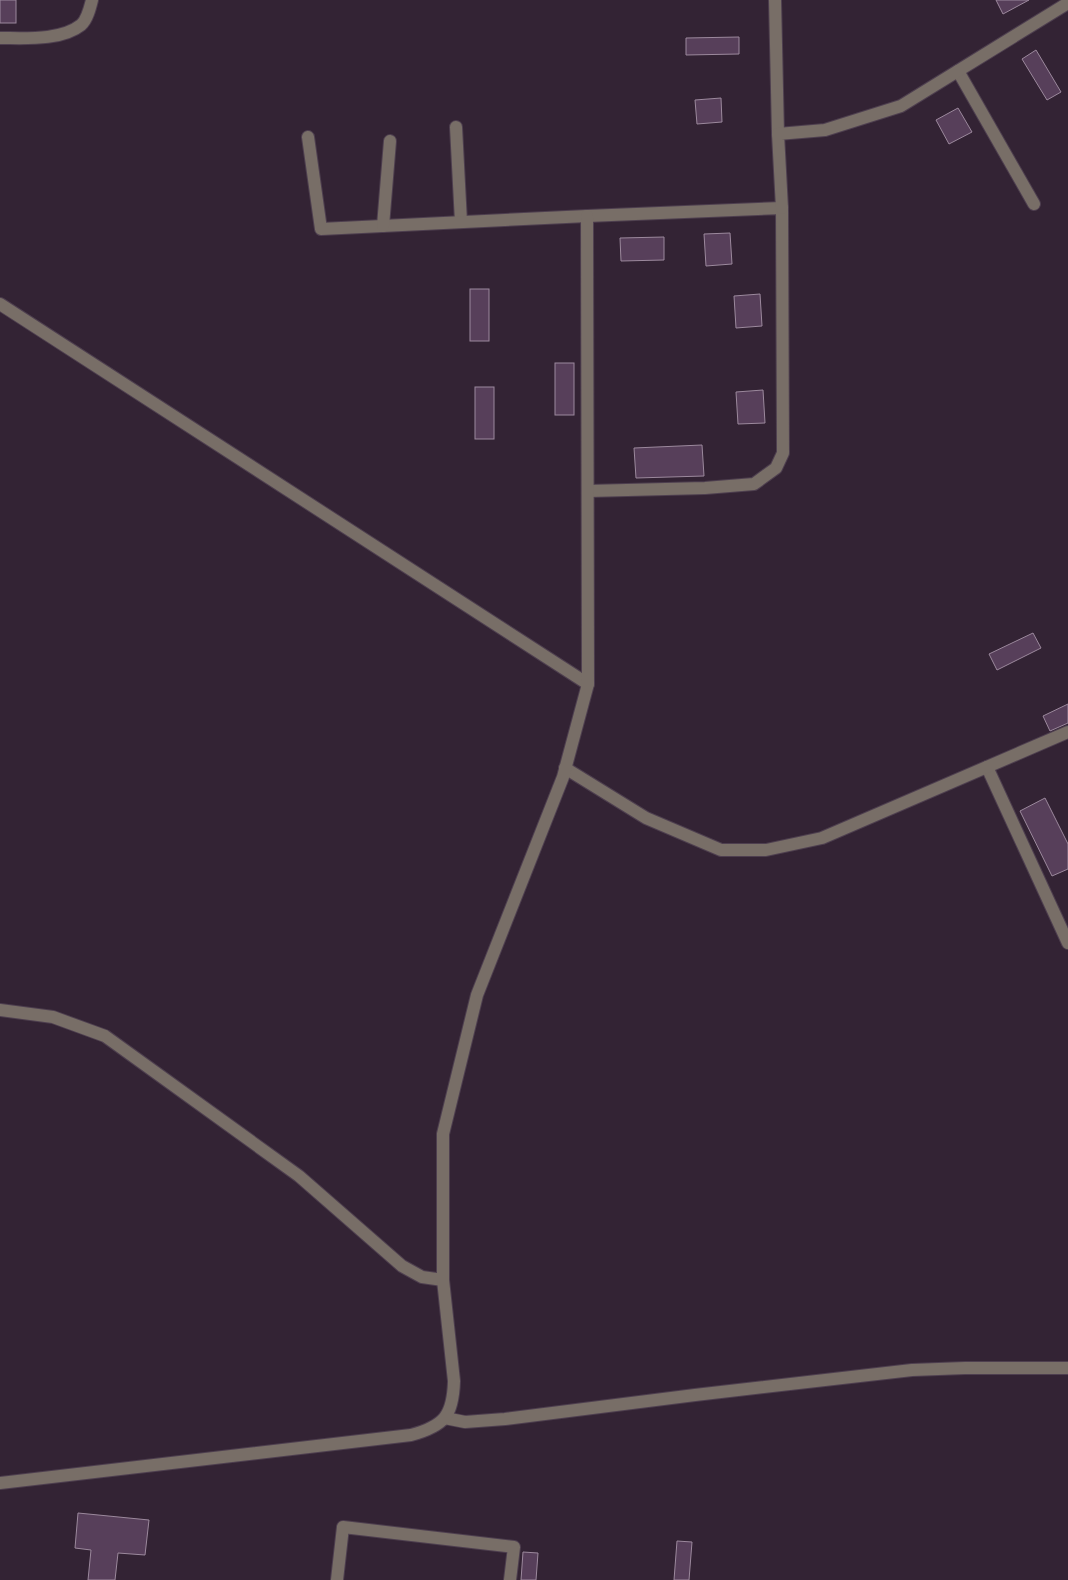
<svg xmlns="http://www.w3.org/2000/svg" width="1068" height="1580" font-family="Karla,sans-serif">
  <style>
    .building { fill: #573f5a; stroke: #9c899d }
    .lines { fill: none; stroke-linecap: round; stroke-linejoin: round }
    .minor-casing { stroke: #4e3f4f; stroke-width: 14 }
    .minor { stroke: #786e67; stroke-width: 12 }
  </style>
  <rect width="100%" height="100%" fill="#332334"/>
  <g class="building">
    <rect x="0" y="0" width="16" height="23"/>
    <polygon points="996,0 1029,0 1003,14"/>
    <polygon points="739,37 739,54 686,55 686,38"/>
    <polygon points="1036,50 1061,92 1047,100 1022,59"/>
    <polygon points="721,98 722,122 697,124 695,100"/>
    <polygon points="958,108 972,132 949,144 936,120"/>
    <polygon points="730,233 732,264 706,266 704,234"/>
    <polygon points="664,237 664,260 621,261 620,238"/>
    <rect x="470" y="289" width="19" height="52"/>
    <polygon points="760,294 762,326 736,328 734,296"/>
    <rect x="555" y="363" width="19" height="52"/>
    <rect x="475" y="387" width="19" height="52"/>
    <polygon points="763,390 765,423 738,424 736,392"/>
    <polygon points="702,445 704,476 636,478 634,448"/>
    <polygon points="1033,633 1041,648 997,670 989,654"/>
    <polygon points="1068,704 1068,723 1050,731 1043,716"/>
    <polygon points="1045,798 1068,844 1068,869 1052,876 1020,811"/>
    <polygon points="78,1513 149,1520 145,1555 118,1553 115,1580 88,1580 91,1550 75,1548"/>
    <polygon points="677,1541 692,1542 689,1580 674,1580"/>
    <polygon points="523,1552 538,1553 536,1580 521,1580"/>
  </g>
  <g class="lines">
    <defs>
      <g id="minor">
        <polyline points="775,0 778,134"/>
        <path d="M0,38C24,38 61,41 81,25C87,20 90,8 92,0"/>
        <polyline points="958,71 1034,204"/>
        <polyline points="456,127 461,222"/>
        <polyline points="308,137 321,229 587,216 782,208 783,453 776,468 754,484 705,488 588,491"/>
        <polyline points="782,208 778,134 825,130 901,106 1068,3"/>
        <polyline points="383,226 390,141"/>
        <polyline points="0,304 588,684"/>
        <polyline points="987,767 1068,943"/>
        <polyline points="565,768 646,818 721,850 766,850 822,838 1068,732"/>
        <polyline points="0,1010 53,1017 105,1036 299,1176 402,1266 422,1277 443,1280"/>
        <polyline points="445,1418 465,1422 505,1419 695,1395 912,1370 965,1368 1068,1368"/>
        <path d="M0,1483L411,1435C444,1426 453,1416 454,1381L443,1280V1134L477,995L563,777L588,684L587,216"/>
        <polyline points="337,1580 343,1527 514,1547 510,1580"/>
      </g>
    </defs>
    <use href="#minor" class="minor-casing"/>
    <use href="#minor" class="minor"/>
  </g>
</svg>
